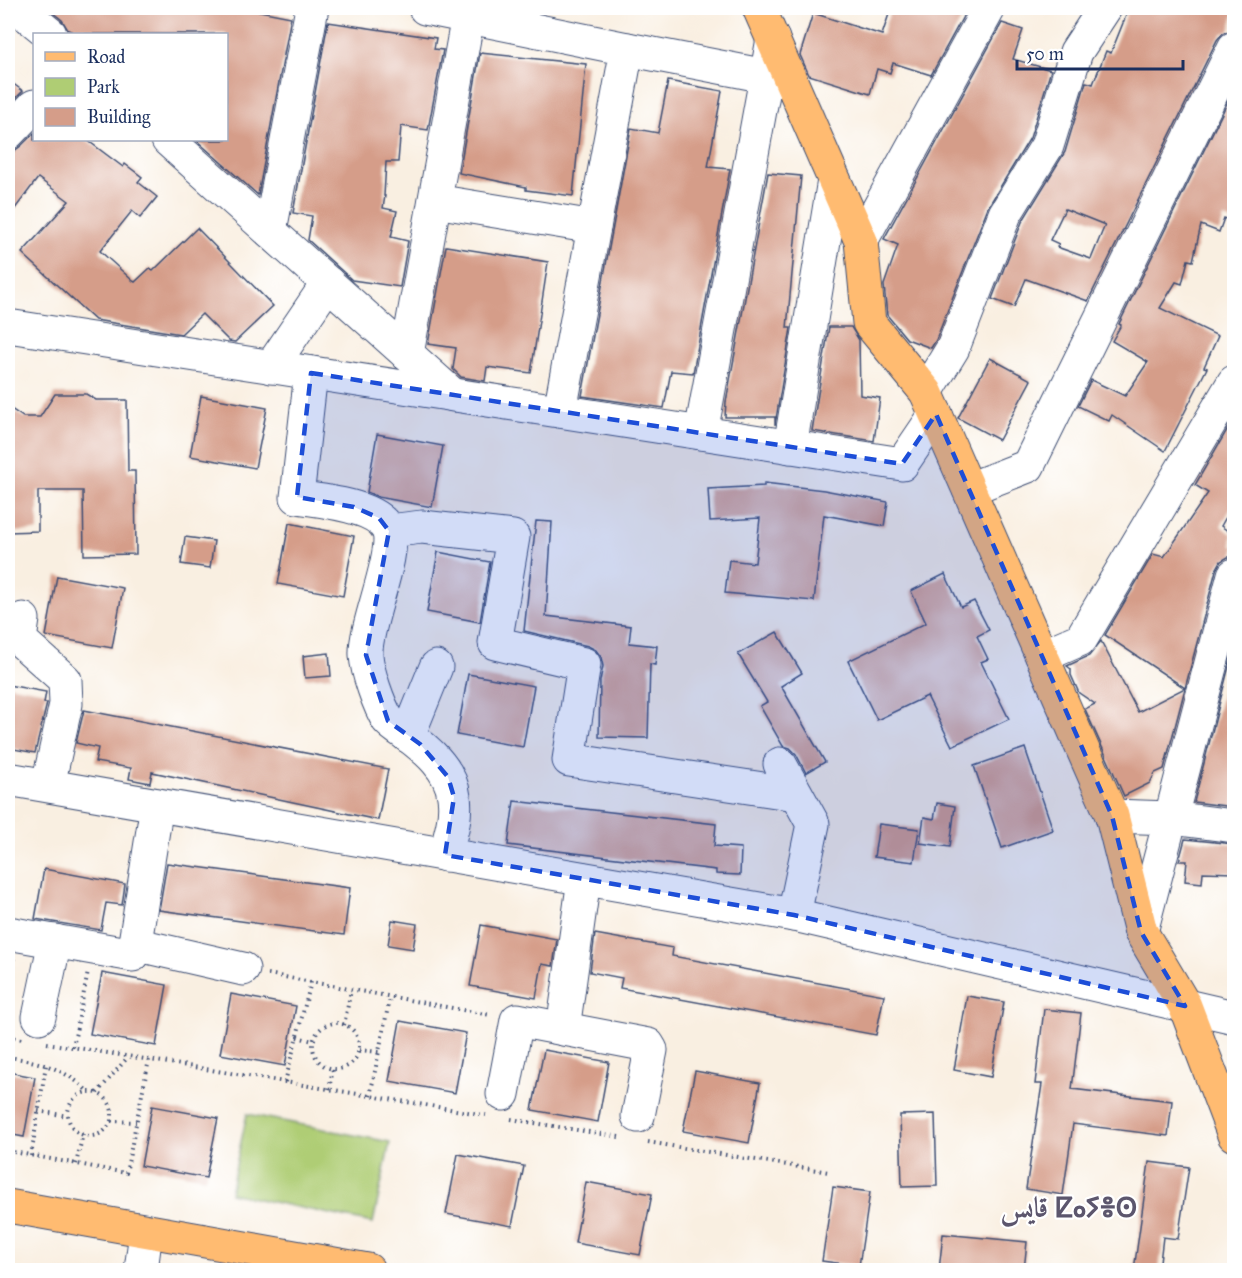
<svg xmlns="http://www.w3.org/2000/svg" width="1242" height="1278" font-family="'IM FELL Great Primer',Amiri,'Noto Sans Tifinagh',serif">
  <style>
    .green { fill: #afcd74; stroke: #657e69; stroke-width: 1.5 }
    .building { fill: #d59d89; fill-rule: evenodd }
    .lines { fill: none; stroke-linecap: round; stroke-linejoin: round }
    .minor-casing { stroke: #3c4c72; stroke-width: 35 }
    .major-casing { stroke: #3c4c72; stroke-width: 35 }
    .path { stroke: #3c4c72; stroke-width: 4; stroke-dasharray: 1.5 4.5; stroke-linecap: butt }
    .minor { stroke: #fff; stroke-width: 33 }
    .major { stroke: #ffbb71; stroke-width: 33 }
    .marked { fill: #1d4ed8; fill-opacity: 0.2; stroke: #1d4ed8; stroke-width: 4.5; stroke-dasharray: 12 8; stroke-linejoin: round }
    .labels { text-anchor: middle; stroke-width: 4.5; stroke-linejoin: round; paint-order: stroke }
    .district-label { font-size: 28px; font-weight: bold; fill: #5c566d; stroke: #fff }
  </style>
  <rect width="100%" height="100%" fill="#fff"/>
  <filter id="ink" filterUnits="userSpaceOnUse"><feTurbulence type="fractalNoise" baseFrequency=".0167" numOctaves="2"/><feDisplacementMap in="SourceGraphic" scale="12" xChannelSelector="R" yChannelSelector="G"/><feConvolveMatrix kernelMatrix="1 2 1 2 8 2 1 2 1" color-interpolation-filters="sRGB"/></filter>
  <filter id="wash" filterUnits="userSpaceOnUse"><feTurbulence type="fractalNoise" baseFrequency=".008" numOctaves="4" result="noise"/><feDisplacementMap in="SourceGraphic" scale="24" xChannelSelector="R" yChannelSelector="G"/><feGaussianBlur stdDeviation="1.35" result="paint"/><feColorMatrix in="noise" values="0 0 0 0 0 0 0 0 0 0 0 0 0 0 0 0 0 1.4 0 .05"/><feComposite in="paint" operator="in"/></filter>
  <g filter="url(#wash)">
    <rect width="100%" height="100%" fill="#f9efe1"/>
    <polygon class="green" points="247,1114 390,1142 373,1223 230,1193"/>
    <g id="blocks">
      <g class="building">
        <polygon points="47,8 244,8 291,17 258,195 196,140 226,140 226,34 71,34 71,31 68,30 62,20"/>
        <polygon points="891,8 934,8 954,14 956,8 966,11 931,75 893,63 890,73 877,69 870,94 809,75 800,55 813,13 882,35"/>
        <path d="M1129,8H1234V15L1229,31L1223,33L1217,40L1088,301L1026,279L1014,307L992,299L1022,222L1065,152L1086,82L1093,84L1106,51L1111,53ZM1065,209L1105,225L1091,259L1057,247L1059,244L1050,240Z"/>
        <polygon points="328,22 436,38 434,49 443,50 428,130 401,126 398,162 386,162 384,196 385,196 383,208 397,211 391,237 408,241 400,287 352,280 308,240 312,216 293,213"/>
        <polygon points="1002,23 1023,30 1013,59 1051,70 1030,138 988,207 936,340 931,348 907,339 887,315 884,285 898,245 884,239"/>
        <polygon points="480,53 586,64 573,196 526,190 526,187 459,173"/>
        <polygon points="8,80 23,91 8,106"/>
        <polygon points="668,81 722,91 708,167 730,169 693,373 671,371 664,408 582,396 631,128 658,133"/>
        <polygon points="1234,89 1234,222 1224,218 1219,232 1201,225 1193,261 1188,260 1182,284 1176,282 1160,308 1218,336 1204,367 1207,368 1165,451 1112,415 1109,421 1078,406 1091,380 1125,396 1148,362 1112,341 1121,325 1119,324"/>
        <polygon points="34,133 34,140 87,140 123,167 125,164 142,177 138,182 157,197 140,218 132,211 100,251 133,281 135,282 150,268 153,271 197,228 273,306 235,342 229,341 202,314 181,334 95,320 22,253 69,201 38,178 8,218 8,151 14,151 21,146"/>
        <polygon points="768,173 801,176 787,328 791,328 775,425 775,417 725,417 726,402"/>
        <polygon points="446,246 548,262 531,373 487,367 485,381 461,377 453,369 456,348 428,344"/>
        <polygon points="829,327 851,327 859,340 860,395 880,398 874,441 812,431"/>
        <polygon points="990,358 1031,380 999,440 958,418"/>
        <polygon points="55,394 86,394 96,400 127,400 128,471 135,471 136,554 84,555 83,491 38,491 38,531 8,532 8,407 23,417 40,417"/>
        <polygon points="201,396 267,408 255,468 190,456"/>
        <polygon points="1231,423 1234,425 1234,503 1221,526 1232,534 1231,546 1234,546 1234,557 1228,557 1221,561 1216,570 1165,765 1164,769 1155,773 1150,783 1124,796 1085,709 1095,704 1079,693 1071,675 1071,669 1067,666 1089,656 1101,641 1138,712 1185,688 1105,635 1153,554 1164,557 1208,493 1195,485"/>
        <polygon points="377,434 443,446 432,507 378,497 367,492"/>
        <polygon points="764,483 824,490 888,502 884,526 824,515 814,601 725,593 729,560 755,563 760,518 710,521 708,489 764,486"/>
        <polygon points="536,521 552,522 546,616 631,626 629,643 657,646 655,665 650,664 648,738 599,737 600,681 603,666 601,657 596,650 588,646 524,631"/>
        <polygon points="289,523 354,536 343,596 278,584"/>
        <polygon points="185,537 214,541 210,568 181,564"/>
        <polygon points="438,552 490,562 480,622 427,612"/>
        <polygon points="945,574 961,607 974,601 989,630 977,636 988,659 981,662 1009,719 952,746 927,696 877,720 848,661 926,623 911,591"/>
        <polygon points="57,576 123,588 112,648 46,636"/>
        <polygon points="777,632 802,673 781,686 825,762 806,773 796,754 790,748 783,746 760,706 767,702 738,654"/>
        <polygon points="1234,647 1234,807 1194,802"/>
        <polygon points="329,653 331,676 305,678 303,656"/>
        <polygon points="468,674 534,686 523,747 457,735"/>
        <polygon points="8,685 46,692 44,703 47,703 35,753 8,748"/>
        <polygon points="84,710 388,769 378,820 152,772 150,783 129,779 131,768 95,762 98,748 76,743"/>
        <polygon points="1025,748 1053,830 1002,848 974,766"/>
        <polygon points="514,801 716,824 714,846 741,848 740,875 716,874 716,870 508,845"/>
        <polygon points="937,803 955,806 950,847 920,843 924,817 934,819"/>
        <polygon points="879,824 919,829 914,862 874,857"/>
        <polygon points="1185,839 1234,844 1234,873 1203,872 1202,883 1185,881 1187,861 1179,861"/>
        <polygon points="167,863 350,888 344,935 159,910"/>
        <polygon points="44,869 125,884 122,905 106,903 101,930 35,919"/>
        <polygon points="392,920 417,924 413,949 388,945"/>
        <polygon points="481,925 557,939 553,966 542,964 536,998 470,986"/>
        <polygon points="595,934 673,948 672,956 884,995 876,1035 620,988 622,978 590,972"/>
        <polygon points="102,973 167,985 156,1046 90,1034"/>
        <polygon points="231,994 296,1006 285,1066 220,1054"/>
        <polygon points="967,996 1004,1002 991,1077 954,1070"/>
        <polygon points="1044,1009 1081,1013 1072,1089 1172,1101 1168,1136 1073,1124 1063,1195 1026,1189 1042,1084 1035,1084"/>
        <polygon points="400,1021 466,1033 455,1093 389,1081"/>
        <polygon points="544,1050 609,1062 598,1122 532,1110"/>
        <polygon points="695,1071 760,1083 749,1143 683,1131"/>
        <polygon points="8,1072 35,1077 24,1137 8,1134"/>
        <polygon points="152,1106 218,1118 206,1178 141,1166"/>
        <polygon points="935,1114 937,1186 902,1187 900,1115"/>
        <polygon points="458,1154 524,1166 512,1226 446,1214"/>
        <polygon points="1149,1162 1189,1167 1178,1239 1163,1237 1159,1270 1134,1270"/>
        <polygon points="586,1182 652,1194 640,1255 575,1243"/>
        <polygon points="833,1187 870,1192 859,1266 822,1261"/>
        <polygon points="943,1234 1027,1242 1024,1270 939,1270"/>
      </g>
    </g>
  </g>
  <g filter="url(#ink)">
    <use href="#blocks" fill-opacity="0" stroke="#3c4c72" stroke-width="1.5"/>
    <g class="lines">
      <defs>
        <g id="minor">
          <polyline points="18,8 50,34"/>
          <polyline points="425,8 627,49 560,411"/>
          <polyline points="627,49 766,76"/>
          <polyline points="8,133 34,106"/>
          <polyline points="168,140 453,395"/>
          <polyline points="435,201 594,227"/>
          <polyline points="270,231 312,8"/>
          <polyline points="861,241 989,8"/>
          <polyline points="8,326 902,464 936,414"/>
          <polyline points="407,354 468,16"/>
          <polyline points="271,367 328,283"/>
          <path d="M311,373L297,497C321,501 377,505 388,530C398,552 364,626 366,655C367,671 379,706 388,720C392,725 400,730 406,734C426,749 451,769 454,797C457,816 450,837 445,855"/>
          <polyline points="926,392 953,348 1005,214 1047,146 1076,52 1105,8"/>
          <polyline points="701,433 773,39"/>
          <polyline points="790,447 834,180"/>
          <polyline points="969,489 1028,466 1234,48"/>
          <polyline points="389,531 422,527 513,537 495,643 584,664 569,760 796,794"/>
          <polyline points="23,619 20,640 65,680 66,704 48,785"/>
          <polyline points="1042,656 1081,639 1234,382"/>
          <polyline points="408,736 436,667"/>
          <polyline points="780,764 813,824 794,915"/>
          <polyline points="8,779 794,915 1234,1017"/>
          <polyline points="1112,816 1171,818 1234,826"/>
          <polyline points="1141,932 1234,575"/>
          <polyline points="8,933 133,955 157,805"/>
          <polyline points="134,944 243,969"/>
          <polyline points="39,1017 55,941"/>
          <polyline points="563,1029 584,879"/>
          <polyline points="503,1094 517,1020 648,1045 651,1050 638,1116"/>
          <polyline points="141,1270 146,1232"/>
        </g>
        <g id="major">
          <polyline points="759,8 861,241 869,323 926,392 1112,816 1141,932 1185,1006 1234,1135"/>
          <polyline points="8,1206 368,1270"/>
        </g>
      </defs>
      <use href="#minor" class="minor-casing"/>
      <use href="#major" class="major-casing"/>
      <g class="path">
        <polyline points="268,974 490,1015"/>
        <polyline points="8,989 14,959"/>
        <circle cx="336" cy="1046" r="23"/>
        <polyline points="344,1025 351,990"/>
        <polyline points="8,1036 22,1039"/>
        <polyline points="297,1037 313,1041"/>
        <polyline points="47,1043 486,1115"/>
        <polyline points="73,1047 88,972"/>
        <polyline points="359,1050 379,1052"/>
        <path d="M8,1057C38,1061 67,1069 88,1092"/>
        <polyline points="285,1082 311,982"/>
        <polyline points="329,1089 333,1069"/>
        <circle cx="90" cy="1114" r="22"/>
        <polyline points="97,1093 128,1057"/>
        <polyline points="370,1096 390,997"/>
        <polyline points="38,1111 68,1116"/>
        <polyline points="511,1119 619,1137"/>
        <polyline points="111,1121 136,1122"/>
        <polyline points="648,1142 829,1172"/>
        <polyline points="8,1151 126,1173 149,1060"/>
        <polyline points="31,1156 46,1065"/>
        <polyline points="76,1164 83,1134"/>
      </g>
      <use href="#minor" class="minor"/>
      <use href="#major" class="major"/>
    </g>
  </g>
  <path class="marked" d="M311,373L902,464L936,414L1112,816L1141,932L1185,1006L794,915L445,855L454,797L448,777L420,744L388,721L366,655L389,531L379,518L354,507L297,497Z"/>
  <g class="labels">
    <g class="district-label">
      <text x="1069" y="1217">قايس ⵇⴰⵢⴻⵙ</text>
    </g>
  </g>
  <rect width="1242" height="1278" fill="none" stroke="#fff" stroke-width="30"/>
  <rect x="33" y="33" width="195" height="108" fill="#ffffff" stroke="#a4acbf" stroke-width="1.5"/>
  <rect x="45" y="52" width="30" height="9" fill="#ffbb71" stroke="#a4acbf" stroke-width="1.5"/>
  <text x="87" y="63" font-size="18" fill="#1b2f5e">Road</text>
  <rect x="45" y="78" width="30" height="18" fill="#afcd74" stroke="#a4acbf" stroke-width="1.5"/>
  <text x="87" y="93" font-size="18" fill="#1b2f5e">Park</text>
  <rect x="45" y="108" width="30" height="18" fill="#d59d89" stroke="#a4acbf" stroke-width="1.5"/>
  <text x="87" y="123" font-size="18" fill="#1b2f5e">Building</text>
  <path d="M1017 60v9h166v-9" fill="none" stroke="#1b2f5e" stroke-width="3"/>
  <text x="1026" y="60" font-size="18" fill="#1b2f5e" stroke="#ffffff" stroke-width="4.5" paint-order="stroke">50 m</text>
</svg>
